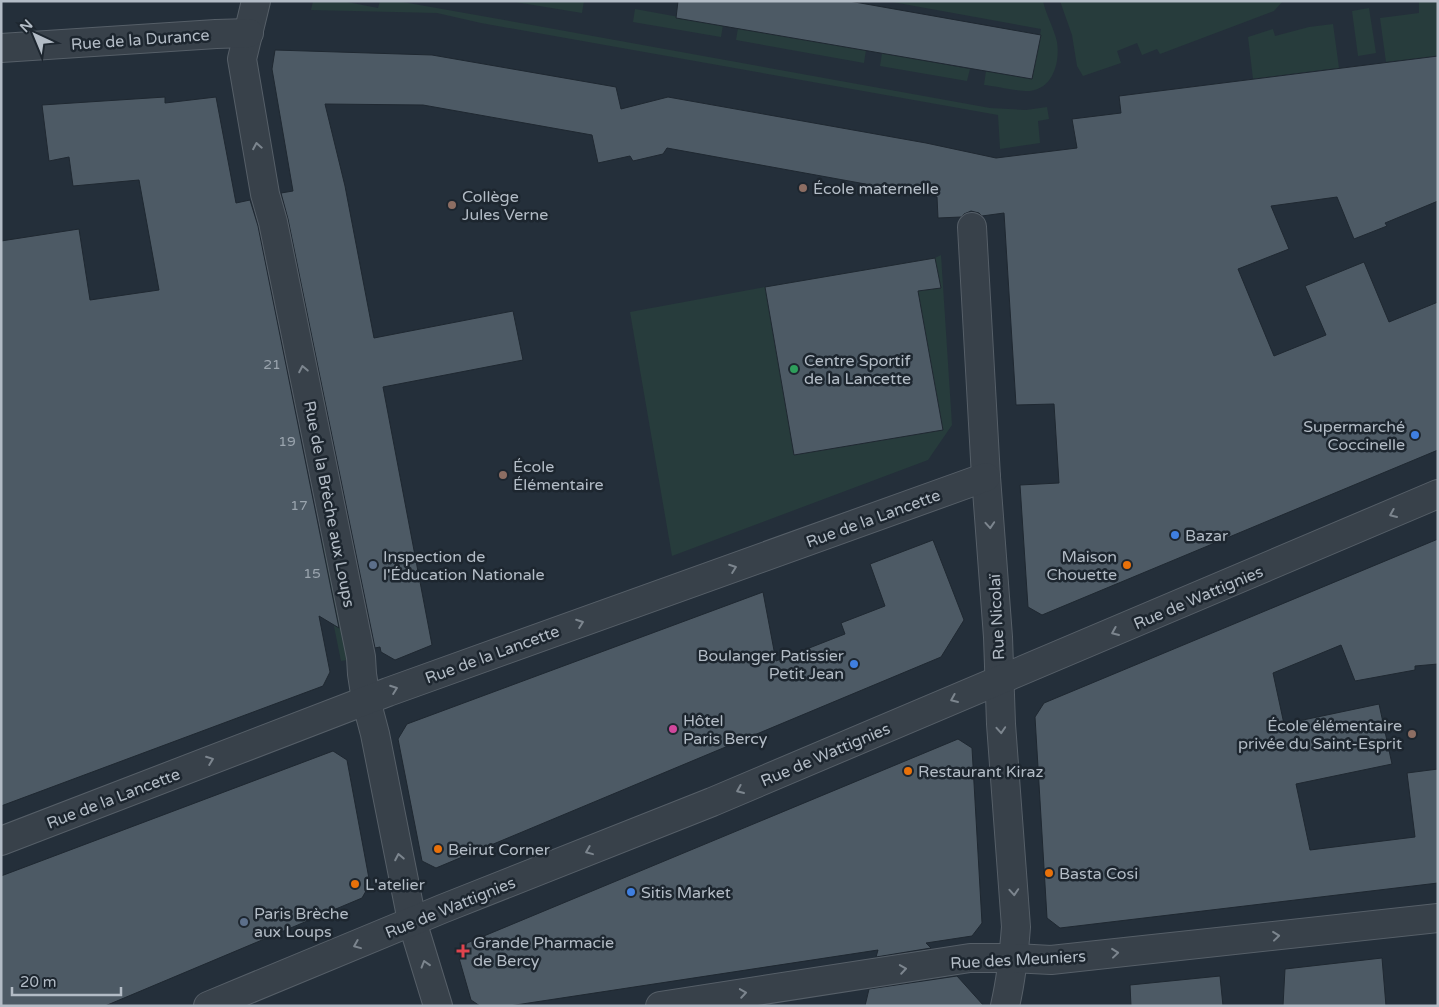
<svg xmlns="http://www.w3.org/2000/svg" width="1439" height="1007" font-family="'Varela Round',sans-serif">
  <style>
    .green { fill: #273c3c }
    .building { fill: #4d5a65; stroke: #1f2831 }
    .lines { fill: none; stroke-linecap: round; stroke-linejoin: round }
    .minor-casing { stroke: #565f68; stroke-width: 30 }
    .minor { stroke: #38414a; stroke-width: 28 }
    .oneway { stroke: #7c858e }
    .education-dot { fill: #8d6e63; stroke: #1d262f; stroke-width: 2 }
    .leisure-dot { fill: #2e9e5b; stroke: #1d262f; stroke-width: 2 }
    .shop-dot { fill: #3f7fe0; stroke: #1d262f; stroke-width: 2 }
    .service-dot { fill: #5c6f8a; stroke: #1d262f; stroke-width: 2 }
    .food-dot { fill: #e8710a; stroke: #1d262f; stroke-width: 2 }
    .hotel-dot { fill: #d1479c; stroke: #1d262f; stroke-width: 2 }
    .health-dot { fill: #e0444e; stroke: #1d262f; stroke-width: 2 }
    .labels { text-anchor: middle; stroke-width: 5; stroke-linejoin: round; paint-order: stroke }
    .number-label { font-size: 14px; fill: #9aa4ae }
    .street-label { font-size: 16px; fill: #b3bcc6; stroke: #1d262f }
    .poi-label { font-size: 16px; fill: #b3bcc6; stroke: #1d262f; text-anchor: start }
  </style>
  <rect width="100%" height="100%" fill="#242f3a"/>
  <g class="green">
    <polygon points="313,1 342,1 378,8 380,1 397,1 532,25 990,108 1026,110 1047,107 1049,119 1038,121 1040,143 1000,149 998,115 481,23 437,13 311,10"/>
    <polygon points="509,1 584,1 582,13"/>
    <path d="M887,1H1043C1046,15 1054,28 1057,42C1060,61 1054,88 1030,91C1021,92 995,86 984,85L986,71L1032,79L1041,29Z"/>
    <polygon points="1060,1 1283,1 1274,11 1160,54 1157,49 1142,55 1137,43 1117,51 1121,63 1083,76 1077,66 1072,35"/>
    <polygon points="1419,1 1438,1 1438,56 1386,62 1380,18 1419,13"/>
    <polygon points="1369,8 1376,53 1358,56 1352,11"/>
    <polygon points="635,9 723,25 721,37 633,22"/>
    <polygon points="1333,24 1339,68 1253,79 1248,37 1273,29 1275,36 1309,27"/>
    <polygon points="738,28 866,50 864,63 736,40"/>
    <polygon points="882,53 970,69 967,81 880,66"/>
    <polygon points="941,255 952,425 928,460 672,556 630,312 765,287 935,258"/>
    <polygon points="329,540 353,659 341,661 317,542"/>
  </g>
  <g class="building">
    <polygon points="678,1 849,1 1041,35 1032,79 676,18"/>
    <polygon points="275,50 432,55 616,87 621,109 668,97 926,143 996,158 1077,148 1072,119 1121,113 1119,96 1438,56 1438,201 1385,223 1387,226 1354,239 1337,197 1271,206 1289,249 1238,269 1274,356 1326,335 1305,286 1364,262 1389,322 1438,302 1438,450 1042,615 1028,607 1020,485 1059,483 1054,404 1016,405 1004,213 982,216 979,213 971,211 964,214 961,217 938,218 937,197 667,148 663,154 633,161 630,156 598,163 592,135 423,105 325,104 345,186 374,338 513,311 523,360 383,387 432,645 395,660 381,652 380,647 375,648 288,219 281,193 293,191 272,69"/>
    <polygon points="165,97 165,103 216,97 236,203 250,200 258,226 339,628 319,616 330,672 323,686 1,806 1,241 79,229 90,300 159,290 139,180 73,186 69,157 49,161 42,105"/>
    <polygon points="935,258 941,288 918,291 943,430 794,455 765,287"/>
    <polygon points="1438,539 1438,664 1415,666 1415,670 1355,681 1341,645 1273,673 1284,724 1379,704 1392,764 1296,784 1310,850 1415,837 1407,773 1438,769 1438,883 1060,928 1047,918 1035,717 1044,703"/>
    <polygon points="933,540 964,620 941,657 436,868 422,861 398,739 407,724 763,592 776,661 845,634 841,623 885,606 870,564"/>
    <polygon points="958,739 972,748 982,923 972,936 926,943 931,948 876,957 878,950 509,1006 480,1006 471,1000 459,958 467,943"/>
    <polygon points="333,751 347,760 370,884 362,898 105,1006 1,1006 1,876"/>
    <polygon points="1382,958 1386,1006 1283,1006 1285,969"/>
    <polygon points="957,976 984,1006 865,1006 869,989"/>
    <polygon points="1220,976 1223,1006 1131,1006 1130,985"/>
  </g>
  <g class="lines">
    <defs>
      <g id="minor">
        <polyline points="256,1 242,59 265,194 273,222 361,657 362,674 366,700 375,734 412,921 438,1006"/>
        <polyline points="1,48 216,34 249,33"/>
        <path d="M972,227L986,477L998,637L1001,724L1016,927C1014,953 1011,980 1005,1006"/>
        <polyline points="1,841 388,692 986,477"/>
        <polyline points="208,1006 442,909 712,802 1438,494"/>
        <polyline points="660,1006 970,958 1014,958 1051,960 1438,918"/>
      </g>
    </defs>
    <use href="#minor" class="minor-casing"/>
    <use href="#minor" class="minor"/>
  </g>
  <defs><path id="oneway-chevron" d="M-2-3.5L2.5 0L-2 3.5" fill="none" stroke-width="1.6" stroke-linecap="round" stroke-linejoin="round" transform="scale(1.25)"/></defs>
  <g class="oneway">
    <use href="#oneway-chevron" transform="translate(257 146) rotate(-100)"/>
    <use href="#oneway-chevron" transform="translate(303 369) rotate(-101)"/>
    <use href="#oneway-chevron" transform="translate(1393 514) rotate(157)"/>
    <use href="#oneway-chevron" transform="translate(990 525) rotate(86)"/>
    <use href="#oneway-chevron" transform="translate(733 568) rotate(-20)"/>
    <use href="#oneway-chevron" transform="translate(580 623) rotate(-20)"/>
    <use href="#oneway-chevron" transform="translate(1115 632) rotate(157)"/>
    <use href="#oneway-chevron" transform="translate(394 689) rotate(-20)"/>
    <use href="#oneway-chevron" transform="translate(954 699) rotate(157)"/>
    <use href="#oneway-chevron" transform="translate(1001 730) rotate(86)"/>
    <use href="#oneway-chevron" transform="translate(210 760) rotate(-21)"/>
    <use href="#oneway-chevron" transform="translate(740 790) rotate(157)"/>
    <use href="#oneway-chevron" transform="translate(589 851) rotate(158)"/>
    <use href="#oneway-chevron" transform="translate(399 857) rotate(-101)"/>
    <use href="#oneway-chevron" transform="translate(1014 892) rotate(86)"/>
    <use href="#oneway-chevron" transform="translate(1276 936) rotate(-6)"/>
    <use href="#oneway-chevron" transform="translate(357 945) rotate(158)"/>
    <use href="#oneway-chevron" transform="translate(1115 953) rotate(-6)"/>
    <use href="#oneway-chevron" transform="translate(425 964) rotate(-107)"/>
    <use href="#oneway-chevron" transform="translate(903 969) rotate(-9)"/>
    <use href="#oneway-chevron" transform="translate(743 993) rotate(-9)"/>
  </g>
  <g class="education-dot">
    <circle cx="803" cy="188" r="5"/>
    <circle cx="452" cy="205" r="5"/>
    <circle cx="503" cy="475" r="5"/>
    <circle cx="1412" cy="734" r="5"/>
  </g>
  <circle class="leisure-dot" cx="794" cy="369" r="5"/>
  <g class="shop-dot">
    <circle cx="1415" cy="435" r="5"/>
    <circle cx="1175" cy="535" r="5"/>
    <circle cx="854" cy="664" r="5"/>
    <circle cx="631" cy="892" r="5"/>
  </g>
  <g class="service-dot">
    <circle cx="373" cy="565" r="5"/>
    <circle cx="244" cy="922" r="5"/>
  </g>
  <g class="food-dot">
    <circle cx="1127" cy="565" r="5"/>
    <circle cx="908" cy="771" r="5"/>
    <circle cx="438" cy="849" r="5"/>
    <circle cx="1049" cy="873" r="5"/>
    <circle cx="355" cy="884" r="5"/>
  </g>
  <circle class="hotel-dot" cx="673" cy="729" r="5"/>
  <path class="health-dot" d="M460.5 943.5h5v5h5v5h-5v5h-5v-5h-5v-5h5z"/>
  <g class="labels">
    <g class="number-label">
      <text x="272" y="369">21</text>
      <text x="287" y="446">19</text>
      <text x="299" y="510">17</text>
      <text x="312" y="578">15</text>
    </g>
    <g class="street-label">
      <text transform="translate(140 39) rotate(-4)" y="6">Rue de la Durance</text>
      <text transform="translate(330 504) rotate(79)" y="6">Rue de la Brèche aux Loups</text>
      <text transform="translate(873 518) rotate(-20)" y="6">Rue de la Lancette</text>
      <text transform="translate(1198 597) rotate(-23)" y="6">Rue de Wattignies</text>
      <text transform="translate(996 617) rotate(-93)" y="6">Rue Nicolaï</text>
      <text transform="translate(492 654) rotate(-20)" y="6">Rue de la Lancette</text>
      <text transform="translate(825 754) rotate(-23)" y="6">Rue de Wattignies</text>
      <text transform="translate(113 798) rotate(-21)" y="6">Rue de la Lancette</text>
      <text transform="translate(450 907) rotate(-22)" y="6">Rue de Wattignies</text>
      <text transform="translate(1018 959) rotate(-3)" y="6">Rue des Meuniers</text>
    </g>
    <g class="poi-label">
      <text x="813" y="194">École maternelle</text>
      <text x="462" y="202">Collège<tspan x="462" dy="18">Jules Verne</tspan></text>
      <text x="804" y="366">Centre Sportif<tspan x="804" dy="18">de la Lancette</tspan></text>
      <text x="1405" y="432" text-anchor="end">Supermarché<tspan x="1405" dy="18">Coccinelle</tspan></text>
      <text x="513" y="472">École<tspan x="513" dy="18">Élémentaire</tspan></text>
      <text x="1185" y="541">Bazar</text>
      <text x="383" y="562">Inspection de<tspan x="383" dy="18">l'Éducation Nationale</tspan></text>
      <text x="1117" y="562" text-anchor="end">Maison<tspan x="1117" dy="18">Chouette</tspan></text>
      <text x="844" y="661" text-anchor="end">Boulanger Patissier<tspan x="844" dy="18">Petit Jean</tspan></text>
      <text x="683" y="726">Hôtel<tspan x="683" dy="18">Paris Bercy</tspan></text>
      <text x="1402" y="731" text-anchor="end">École élémentaire<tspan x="1402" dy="18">privée du Saint-Esprit</tspan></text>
      <text x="918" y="777">Restaurant Kiraz</text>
      <text x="448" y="855">Beirut Corner</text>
      <text x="1059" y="879">Basta Cosi</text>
      <text x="365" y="890">L'atelier</text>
      <text x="641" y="898">Sitis Market</text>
      <text x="254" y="919">Paris Brèche<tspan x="254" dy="18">aux Loups</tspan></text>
      <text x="473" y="948">Grande Pharmacie<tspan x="473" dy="18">de Bercy</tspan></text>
    </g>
  </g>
  <rect width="1439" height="1007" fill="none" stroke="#b3bcc6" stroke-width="5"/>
  <g transform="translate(35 35) rotate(316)" stroke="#1d262f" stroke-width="4" paint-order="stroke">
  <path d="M0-4L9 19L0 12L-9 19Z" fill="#b3bcc6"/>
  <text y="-8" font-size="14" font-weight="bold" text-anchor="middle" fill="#b3bcc6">N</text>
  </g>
  <path d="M12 987v8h109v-8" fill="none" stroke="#b3bcc6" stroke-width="2.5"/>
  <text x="20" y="987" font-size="15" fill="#b3bcc6" stroke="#1d262f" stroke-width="4" paint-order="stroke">20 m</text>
</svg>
